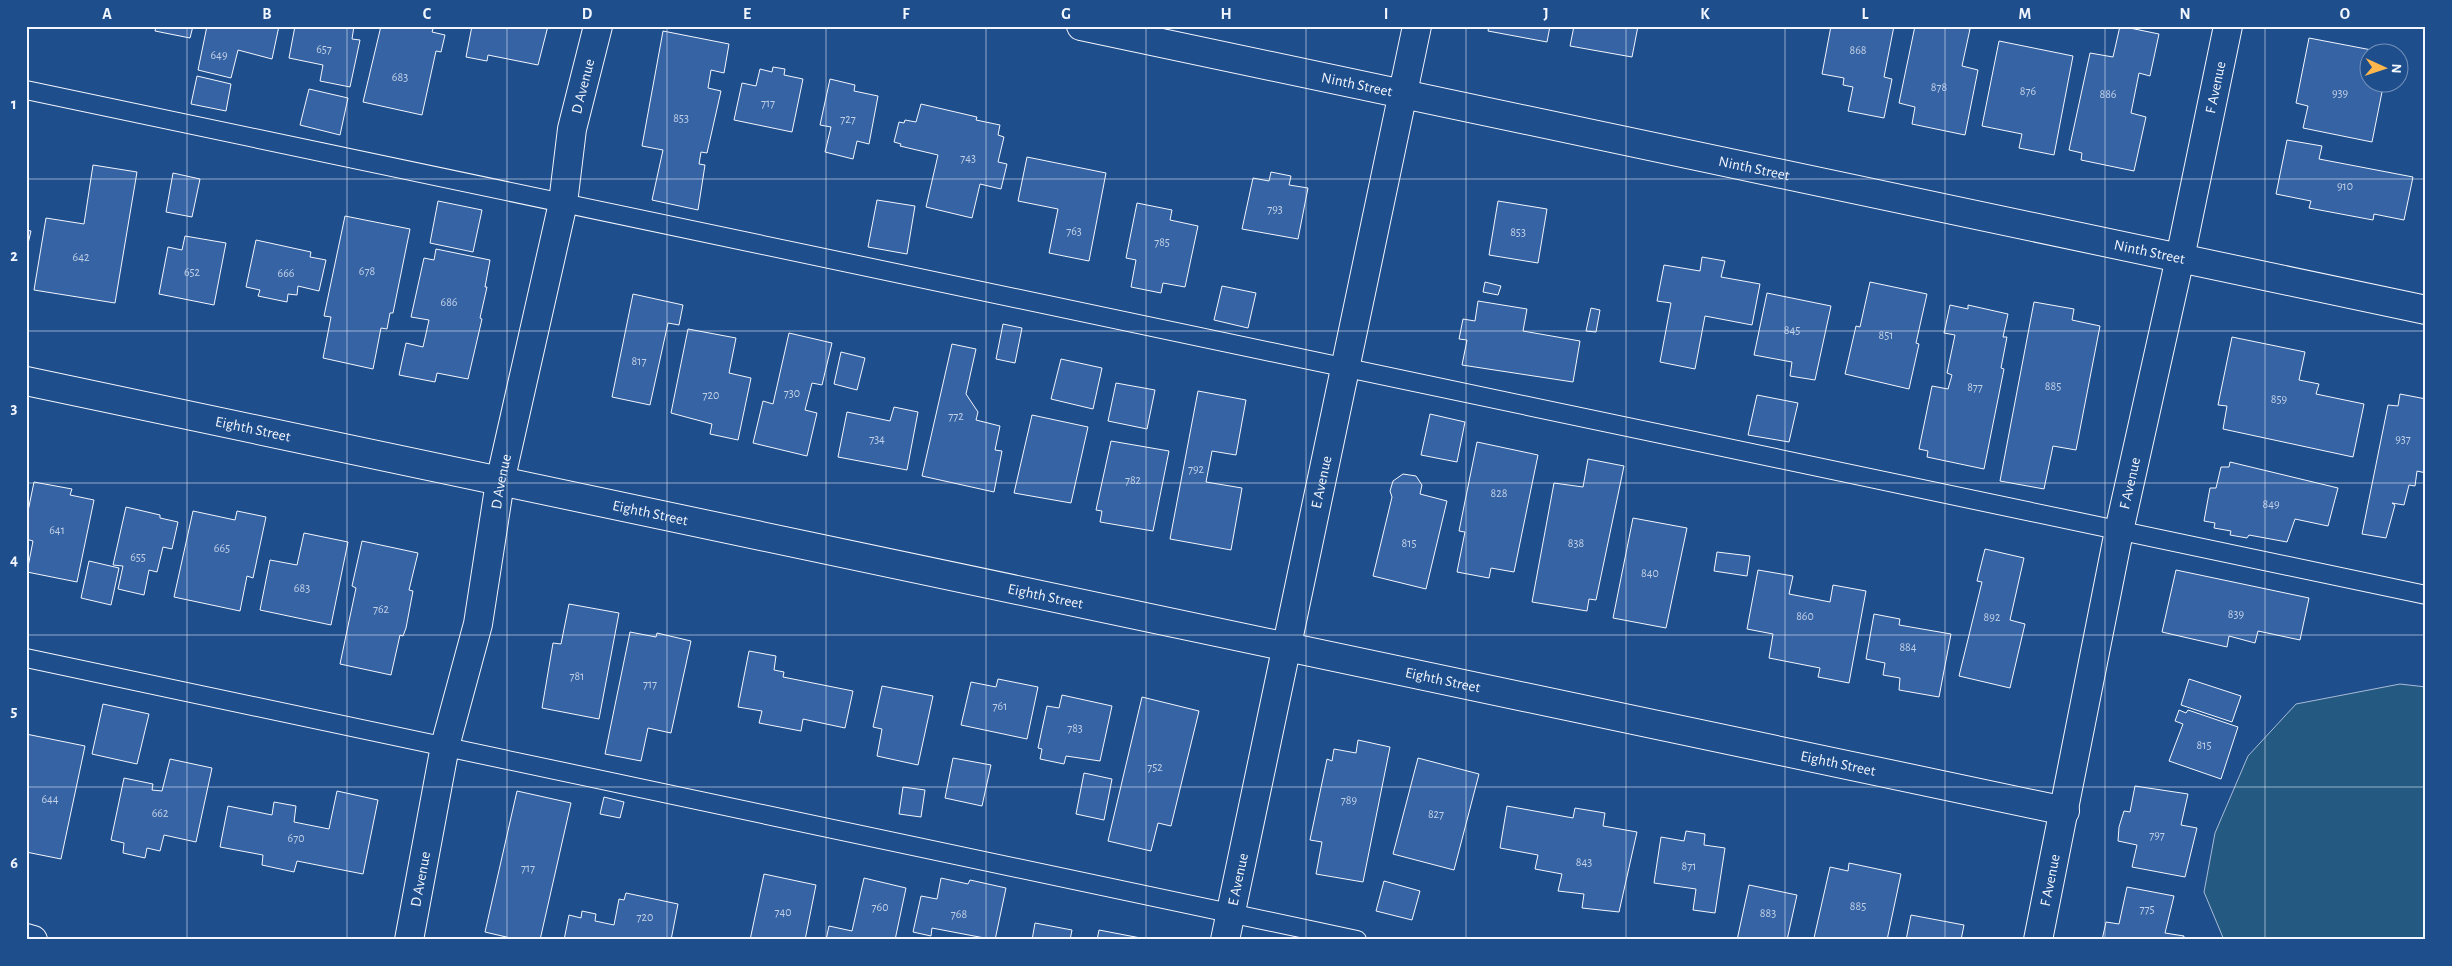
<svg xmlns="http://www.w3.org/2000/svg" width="2452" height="966" font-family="'Alegreya Sans',sans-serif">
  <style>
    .green { fill: #245a82; stroke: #a8bbd7 }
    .building { fill: #3563a3; stroke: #f2f6ff }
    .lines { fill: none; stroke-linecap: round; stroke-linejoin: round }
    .lane-casing { stroke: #f2f6ff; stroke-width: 20 }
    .street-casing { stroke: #f2f6ff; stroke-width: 30 }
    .lane { stroke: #1f4e8c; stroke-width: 18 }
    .street { stroke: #1f4e8c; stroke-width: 28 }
    .grid { fill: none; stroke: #f2f6ff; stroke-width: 1; stroke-opacity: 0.55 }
    .labels { text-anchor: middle; stroke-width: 4; stroke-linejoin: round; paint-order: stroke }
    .number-label { font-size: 12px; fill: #c3d1e8 }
    .street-label { font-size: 15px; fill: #f2f6ff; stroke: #1f4e8c }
    .neatline { fill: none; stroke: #f2f6ff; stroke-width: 2 }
    .grid-label { font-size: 16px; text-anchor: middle; font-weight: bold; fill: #f2f6ff }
  </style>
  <rect width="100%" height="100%" fill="#1f4e8c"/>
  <polygon class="green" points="2400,684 2426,687 2426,940 2224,940 2204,892 2215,833 2248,756 2296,704"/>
  <g class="building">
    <polygon points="156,26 193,26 190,38 155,31"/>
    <polygon points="207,26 279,26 272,59 238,50 231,78 198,70"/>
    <polygon points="295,26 354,26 352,39 360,40 350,87 320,81 323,65 289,58"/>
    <polygon points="381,26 434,26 432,32 445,35 441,52 436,51 422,115 363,102"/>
    <polygon points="472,26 548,26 538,65 488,55 487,61 466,57"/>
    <polygon points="1489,26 1550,26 1547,42 1488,31"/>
    <polygon points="1574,26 1638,26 1632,57 1570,46"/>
    <polygon points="1831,26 1894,26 1884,77 1892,79 1884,118 1848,111 1853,87 1843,85 1844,78 1822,74"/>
    <polygon points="1915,26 1956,26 1970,29 1962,66 1978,70 1965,135 1912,124 1915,107 1899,103"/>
    <polygon points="2120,26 2159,34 2150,76 2139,73 2131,113 2146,117 2134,171 2081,160 2082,153 2069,150 2090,53 2113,57"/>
    <polygon points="663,31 729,44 724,73 711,70 708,88 721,91 707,153 701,152 699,164 705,165 698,210 652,200 663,150 642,146"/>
    <polygon points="2309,38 2382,52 2370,52 2370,82 2384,82 2372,142 2303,128 2308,106 2296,103"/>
    <polygon points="1999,41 2073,56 2054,155 2019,148 2022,134 1982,126"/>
    <polygon points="773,67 785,69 784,75 803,79 792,132 734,120 742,83 756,86 760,69 772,72"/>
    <polygon points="197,76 231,84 226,111 191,104"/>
    <polygon points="830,79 855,85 854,91 878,96 869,144 857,141 853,159 825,152 831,127 820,125"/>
    <polygon points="309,89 348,98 340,135 300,125"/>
    <polygon points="921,104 977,117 976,120 1000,125 998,135 1004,137 998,162 1007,164 1001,189 980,184 972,218 926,207 938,155 900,146 901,144 894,142 899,122 904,123 905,120 916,122"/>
    <polygon points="2287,140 2322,146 2319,159 2413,177 2404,220 2374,214 2373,220 2309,208 2311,201 2276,194"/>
    <polygon points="1027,157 1106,173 1089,261 1049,253 1058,209 1018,201"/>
    <polygon points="93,165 137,172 115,303 34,290 46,218 84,224"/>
    <polygon points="1271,172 1291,176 1289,185 1308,188 1298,239 1242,229 1253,178 1269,181"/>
    <polygon points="173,173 200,179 192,217 166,212"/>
    <polygon points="877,200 915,206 907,254 868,247"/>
    <polygon points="438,201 482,210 473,252 430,243"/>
    <polygon points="1498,201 1547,209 1538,263 1489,255"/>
    <polygon points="1137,203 1172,210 1170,220 1198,226 1185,287 1163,283 1161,293 1131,287 1136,260 1126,258"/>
    <polygon points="345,216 410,229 393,313 390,313 387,329 381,328 373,369 323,358 331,317 324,316"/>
    <polygon points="26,230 31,231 26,252"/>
    <polygon points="185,236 226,243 214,305 159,294 168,247 182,250"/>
    <polygon points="256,240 311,252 310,257 326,260 319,291 298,286 297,295 288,294 287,302 258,296 260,290 246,287"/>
    <polygon points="436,249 490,260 485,287 487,287 480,318 482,319 468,379 437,373 435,382 399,375 406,343 423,347 429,320 411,317 424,258 434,260"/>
    <polygon points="1702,257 1725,261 1721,277 1760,284 1752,325 1705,316 1695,369 1660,362 1671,303 1657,301 1664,265 1700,271"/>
    <polygon points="1485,282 1501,286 1498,295 1483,292"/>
    <polygon points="1870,282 1927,294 1916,343 1919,344 1909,389 1845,374 1856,326 1860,327"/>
    <polygon points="1222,286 1256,293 1248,328 1214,320"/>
    <polygon points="1767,293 1831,306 1815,380 1790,376 1792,362 1754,355"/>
    <polygon points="633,294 683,305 679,325 668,323 650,405 612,397"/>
    <polygon points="1478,301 1527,309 1523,331 1580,341 1573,382 1462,365 1467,340 1459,339 1463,319 1475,321"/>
    <polygon points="2034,302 2074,309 2072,320 2100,326 2076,450 2053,446 2044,489 2000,481"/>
    <polygon points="1950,305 1968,309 1968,305 2008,314 2003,337 2007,337 2001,368 2004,369 1984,469 1927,457 1928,451 1919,449 1932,386 1948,389 1952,375 1947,373 1955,335 1944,333"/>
    <polygon points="1591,308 1600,310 1596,332 1586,331"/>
    <polygon points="1003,324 1022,328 1015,363 996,359"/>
    <polygon points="688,329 736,338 729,373 751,378 738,440 710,434 712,424 671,413"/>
    <polygon points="789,333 832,343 822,385 812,383 805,410 817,413 807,456 753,443 763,401 773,404"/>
    <polygon points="2232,337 2305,352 2299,380 2319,384 2316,394 2364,404 2353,457 2223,429 2227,406 2218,405"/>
    <polygon points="952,344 976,349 966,394 978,412 976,420 1000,426 995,450 1002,451 994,492 922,476"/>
    <polygon points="841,352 865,358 857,390 834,384"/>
    <polygon points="1061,359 1102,368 1093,409 1051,399"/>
    <polygon points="1116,383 1155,390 1147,429 1108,421"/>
    <polygon points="1198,391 1246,400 1236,455 1212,451 1206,482 1242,488 1231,550 1170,539"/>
    <polygon points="2400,394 2426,399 2426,473 2417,471 2415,486 2409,485 2404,505 2392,503 2395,505 2386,538 2362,534 2388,405 2398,406"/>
    <polygon points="1757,395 1798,403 1789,442 1748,435"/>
    <polygon points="894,407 918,412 907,470 838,457 847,412 890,421"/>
    <polygon points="1430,414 1465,422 1457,462 1421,455"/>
    <polygon points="1032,415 1088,427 1071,503 1014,493"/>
    <polygon points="1111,441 1169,451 1153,531 1100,522 1102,511 1096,510"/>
    <polygon points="1477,442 1538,455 1514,572 1491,568 1489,578 1457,572 1465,532 1459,531"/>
    <polygon points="1588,459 1624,466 1596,600 1589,599 1587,611 1532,602 1554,483 1583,487"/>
    <polygon points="2230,462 2338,488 2328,526 2295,519 2287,542 2249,535 2247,538 2230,535 2231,531 2214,528 2215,523 2204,521 2210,488 2216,488 2221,467 2229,467"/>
    <polygon points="1403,474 1416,476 1422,485 1420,494 1447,501 1426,589 1373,576 1392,497 1390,491 1393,481"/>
    <polygon points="34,482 72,489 70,495 94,500 77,582 27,572 33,541 26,539 26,521"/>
    <polygon points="126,507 160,515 160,518 178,522 172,549 163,547 157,572 149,570 144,595 118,589 123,566 113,565"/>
    <polygon points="193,511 235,520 237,511 266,517 253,578 247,576 240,611 174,597"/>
    <polygon points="1633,518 1687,528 1666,628 1613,618"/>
    <polygon points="304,533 348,542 331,625 260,610 270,560 297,565"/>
    <polygon points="362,541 418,553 409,590 413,591 406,628 403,636 400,635 391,675 340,664 356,588 352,586"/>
    <polygon points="1985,549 2024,558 2010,620 2025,624 2010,688 1959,676 1982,582 1977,581"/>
    <polygon points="1717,552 1750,556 1747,576 1714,571"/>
    <polygon points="89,561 119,568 111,605 81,598"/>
    <polygon points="1758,570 1793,576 1789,594 1830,602 1833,585 1866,591 1849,683 1818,677 1820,668 1769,658 1773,634 1747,629"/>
    <polygon points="2176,570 2309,598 2300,640 2258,631 2255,643 2229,636 2227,647 2162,632"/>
    <polygon points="569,604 619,613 599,719 542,708 553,643 561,644"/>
    <polygon points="1874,614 1900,619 1899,625 1951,634 1939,697 1899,690 1900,678 1883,675 1885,663 1866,659"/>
    <polygon points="630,632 656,637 657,633 691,641 671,733 648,728 641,761 605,754"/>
    <polygon points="749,651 776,656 774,670 784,672 783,677 853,691 845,728 803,719 801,731 759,723 762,711 738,707"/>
    <polygon points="998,679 1038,687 1027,739 961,725 971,682 996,687"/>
    <polygon points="2189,679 2241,696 2232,722 2181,705"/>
    <polygon points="882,686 933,696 918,765 877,756 882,729 873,727"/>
    <polygon points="1062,695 1112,706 1100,761 1066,756 1064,764 1040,759 1042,749 1038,748 1047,706 1059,708"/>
    <polygon points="1142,697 1199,711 1171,826 1158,823 1151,851 1108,841"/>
    <polygon points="103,704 149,714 137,764 92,754"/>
    <polygon points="2179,710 2186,713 2188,710 2238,727 2221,779 2169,761 2183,724 2175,721"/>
    <polygon points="26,734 85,746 61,859 26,852"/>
    <polygon points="1358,740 1390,747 1363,882 1316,874 1322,842 1310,840 1327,759 1332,761 1334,749 1356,753"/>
    <polygon points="953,758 991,765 982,806 945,798"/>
    <polygon points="1418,758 1479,774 1454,870 1393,854"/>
    <polygon points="170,759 212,768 196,842 164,835 160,851 147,848 145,858 123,853 124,843 111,840 124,778 153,784 152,790 162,791"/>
    <polygon points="1084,773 1112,779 1104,820 1076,814"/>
    <polygon points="2135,786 2188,794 2181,825 2197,828 2185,877 2132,867 2137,845 2118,841 2119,827 2124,811 2130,812"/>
    <polygon points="903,787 925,790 921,817 899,814"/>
    <polygon points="337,791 378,800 363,874 297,861 294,872 262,865 263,855 220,847 228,806 272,815 274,802 296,806 294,822 329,829"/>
    <polygon points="517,791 571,803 540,940 519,940 485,932"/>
    <polygon points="604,797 624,802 620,818 600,814"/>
    <polygon points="1507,806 1573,818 1575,808 1605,813 1603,826 1637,832 1619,912 1582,908 1584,894 1558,891 1562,874 1535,869 1538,855 1500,848"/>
    <polygon points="1686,831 1705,834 1704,845 1725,848 1715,913 1693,910 1696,889 1654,883 1661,837 1684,841"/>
    <polygon points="1849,863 1901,874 1887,940 1814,938 1830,867 1848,871"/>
    <polygon points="764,874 816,885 805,940 750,940"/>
    <polygon points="864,878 906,888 895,940 826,940 829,926 852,931"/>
    <polygon points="941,878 968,884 970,880 1006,888 995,940 932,928 931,936 913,932 921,896 937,899"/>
    <polygon points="1384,881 1420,891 1412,920 1376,911"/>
    <polygon points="1749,885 1797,895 1787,940 1737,940"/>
    <polygon points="2127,887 2174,896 2165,933 2184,936 2183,940 2102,940 2106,922 2119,924"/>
    <polygon points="626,893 678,904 671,940 564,940 569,915 581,918 582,911 596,914 595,921 614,925 619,899 624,900"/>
    <polygon points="1911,915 1964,925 1961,940 1906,940"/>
    <polygon points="1035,923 1072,930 1070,940 1032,940"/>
    <polygon points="1099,930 1151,940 1097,940"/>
  </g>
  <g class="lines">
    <defs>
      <g id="lane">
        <polyline points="26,90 2426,595"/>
        <polyline points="26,658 1357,940"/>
      </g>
      <g id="street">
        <path id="s1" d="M1081,26L2426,310"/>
        <path id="s2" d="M26,381L2065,811"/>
        <polyline points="26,938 33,940"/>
        <path id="s3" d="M409,940L445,746L478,624L500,482L563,203L572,129L598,26"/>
        <path id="s4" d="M1225,940L1417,26"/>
        <path id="s5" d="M2038,940L2119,531L2180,258L2228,26"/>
      </g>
    </defs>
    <use href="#lane" class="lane-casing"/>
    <use href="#street" class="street-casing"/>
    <use href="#lane" class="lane"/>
    <use href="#street" class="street"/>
  </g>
  <path class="grid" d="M187,26V940M347,26V940M507,26V940M667,26V940M826,26V940M986,26V940M1146,26V940M1306,26V940M1466,26V940M1626,26V940M1785,26V940M1945,26V940M2105,26V940M2265,26V940M26,179H2426M26,331H2426M26,483H2426M26,635H2426M26,787H2426"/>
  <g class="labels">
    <g class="number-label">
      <text x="324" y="53">657</text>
      <text x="1858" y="54">868</text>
      <text x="219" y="59">649</text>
      <text x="400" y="81">683</text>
      <text x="1939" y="91">878</text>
      <text x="2028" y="95">876</text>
      <text x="2340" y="97">939</text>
      <text x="2108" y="98">886</text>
      <text x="768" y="107">717</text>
      <text x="681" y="122">853</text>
      <text x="848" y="123">727</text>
      <text x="968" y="162">743</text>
      <text x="2345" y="190">910</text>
      <text x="1275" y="213">793</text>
      <text x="1074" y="235">763</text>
      <text x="1518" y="236">853</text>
      <text x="1162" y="246">785</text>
      <text x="81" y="261">642</text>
      <text x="367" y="275">678</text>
      <text x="192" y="276">652</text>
      <text x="286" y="277">666</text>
      <text x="449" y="306">686</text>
      <text x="1792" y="334">845</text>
      <text x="1886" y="339">851</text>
      <text x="639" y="365">817</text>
      <text x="2053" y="390">885</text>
      <text x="1975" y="391">877</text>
      <text x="792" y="397">730</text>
      <text x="711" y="399">720</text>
      <text x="2279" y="403">859</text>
      <text x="956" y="420">772</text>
      <text x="877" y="443">734</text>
      <text x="2403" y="443">937</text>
      <text x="1196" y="473">792</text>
      <text x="1133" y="484">782</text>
      <text x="1499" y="497">828</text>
      <text x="2271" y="508">849</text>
      <text x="57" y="534">641</text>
      <text x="1409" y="547">815</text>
      <text x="1576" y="547">838</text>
      <text x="222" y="552">665</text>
      <text x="138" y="561">655</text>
      <text x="1650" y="577">840</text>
      <text x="302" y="592">683</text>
      <text x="381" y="613">762</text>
      <text x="2236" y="618">839</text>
      <text x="1805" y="620">860</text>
      <text x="1992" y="621">892</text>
      <text x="1908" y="651">884</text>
      <text x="577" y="680">781</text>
      <text x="650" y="688">717</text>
      <text x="1000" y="710">761</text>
      <text x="1075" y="732">783</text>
      <text x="2204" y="749">815</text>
      <text x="1155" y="771">752</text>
      <text x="50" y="803">644</text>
      <text x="1349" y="804">789</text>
      <text x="160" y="817">662</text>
      <text x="1436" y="818">827</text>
      <text x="2157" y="839">797</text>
      <text x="296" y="842">670</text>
      <text x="1584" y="866">843</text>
      <text x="1689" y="870">871</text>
      <text x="528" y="872">717</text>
      <text x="1858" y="910">885</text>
      <text x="880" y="911">760</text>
      <text x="2147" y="913">775</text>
      <text x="783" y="916">740</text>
      <text x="1768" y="917">883</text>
      <text x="959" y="918">768</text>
      <text x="645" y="921">720</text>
    </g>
    <g class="street-label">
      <text dy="5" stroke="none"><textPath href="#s1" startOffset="282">Ninth Street</textPath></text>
      <text dy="5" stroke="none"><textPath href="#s3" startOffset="872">D Avenue</textPath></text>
      <text dy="5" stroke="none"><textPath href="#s5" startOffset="871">F Avenue</textPath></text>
      <text dy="5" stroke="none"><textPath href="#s1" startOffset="688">Ninth Street</textPath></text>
      <text dy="5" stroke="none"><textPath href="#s1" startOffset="1092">Ninth Street</textPath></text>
      <text dy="5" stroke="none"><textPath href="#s2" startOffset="232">Eighth Street</textPath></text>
      <text dy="5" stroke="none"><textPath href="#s3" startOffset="468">D Avenue</textPath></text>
      <text dy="5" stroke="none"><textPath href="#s5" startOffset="466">F Avenue</textPath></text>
      <text dy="5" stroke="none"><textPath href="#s4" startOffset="468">E Avenue</textPath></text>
      <text dy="5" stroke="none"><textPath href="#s2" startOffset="638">Eighth Street</textPath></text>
      <text dy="5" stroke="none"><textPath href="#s2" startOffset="1042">Eighth Street</textPath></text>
      <text dy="5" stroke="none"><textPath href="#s2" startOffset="1448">Eighth Street</textPath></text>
      <text dy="5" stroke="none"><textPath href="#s2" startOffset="1852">Eighth Street</textPath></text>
      <text dy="5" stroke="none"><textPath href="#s3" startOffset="62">D Avenue</textPath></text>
      <text dy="5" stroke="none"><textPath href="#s4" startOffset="62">E Avenue</textPath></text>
      <text dy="5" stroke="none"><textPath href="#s5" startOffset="61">F Avenue</textPath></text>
    </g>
  </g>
  <rect width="2452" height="966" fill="none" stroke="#1f4e8c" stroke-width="55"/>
  <g transform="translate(2384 68) rotate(93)"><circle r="24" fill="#1f4e8c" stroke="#7391ba"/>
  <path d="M0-4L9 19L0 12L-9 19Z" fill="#ffb74d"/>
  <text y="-8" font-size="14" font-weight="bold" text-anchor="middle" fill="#f2f6ff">N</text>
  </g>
  <rect x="28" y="28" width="2396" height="910" class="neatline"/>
  <g class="grid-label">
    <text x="107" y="19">A</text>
    <text x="267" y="19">B</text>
    <text x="427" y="19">C</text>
    <text x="587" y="19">D</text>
    <text x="747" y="19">E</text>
    <text x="906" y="19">F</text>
    <text x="1066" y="19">G</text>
    <text x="1226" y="19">H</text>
    <text x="1386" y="19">I</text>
    <text x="1546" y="19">J</text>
    <text x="1705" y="19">K</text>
    <text x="1865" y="19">L</text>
    <text x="2025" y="19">M</text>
    <text x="2185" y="19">N</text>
    <text x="2345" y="19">O</text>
    <text x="14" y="109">1</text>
    <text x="14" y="261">2</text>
    <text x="14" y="413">3</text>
    <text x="14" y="565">4</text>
    <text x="14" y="716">5</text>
    <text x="14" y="868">6</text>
  </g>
</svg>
